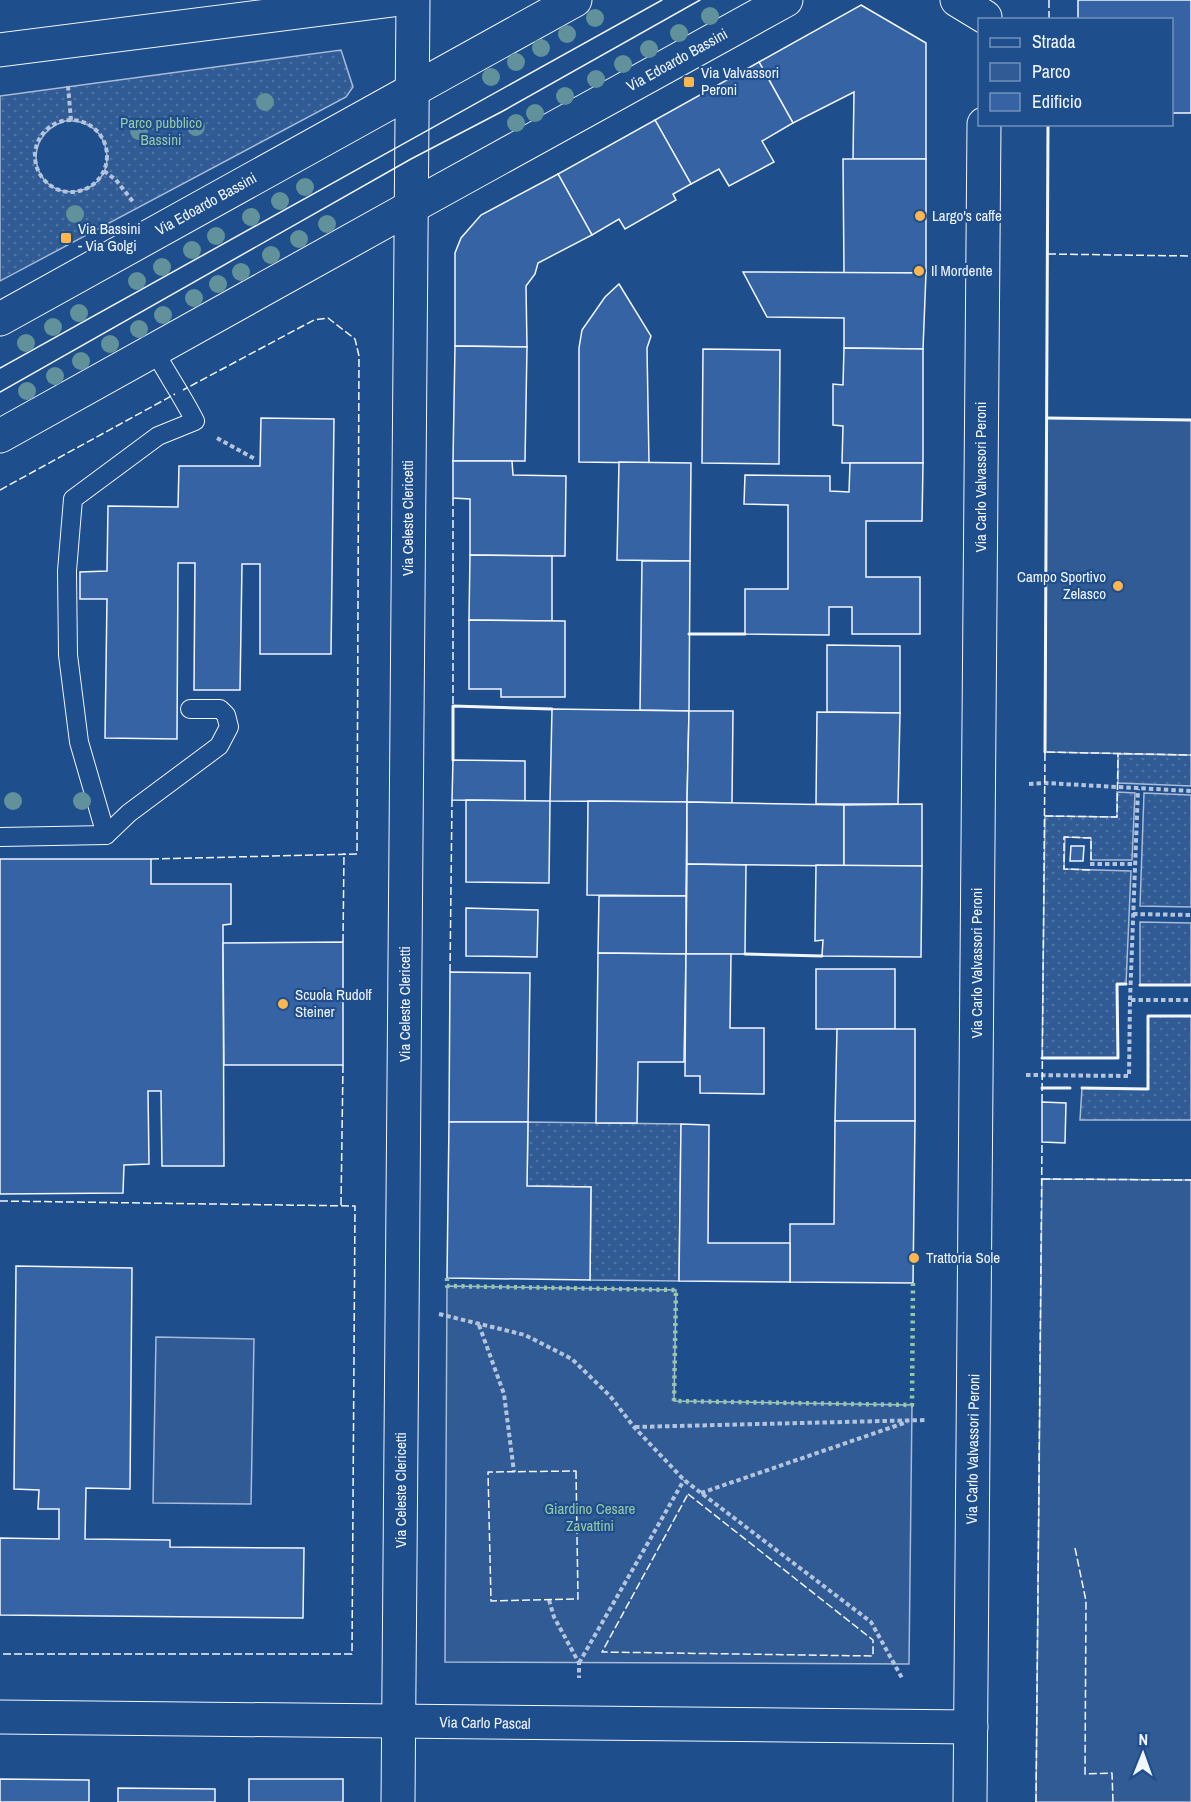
<svg xmlns="http://www.w3.org/2000/svg" width="1191" height="1802" font-family="'Archivo Narrow',sans-serif">
  <style>
    .grass { fill: url(#grass-dots); stroke: #a8bbd7; stroke-width: 1.5; fill-rule: evenodd }
    .park { fill: #305b95; stroke: #a8bbd7; stroke-width: 1.5 }
    .building { fill: #3563a3; stroke: #f2f6ff; stroke-width: 1.5 }
    .lines { fill: none; stroke-linecap: round; stroke-linejoin: round }
    .lane-casing { stroke: #f2f6ff; stroke-width: 20 }
    .street-casing { stroke: #f2f6ff; stroke-width: 35 }
    .secondary-casing { stroke: #f2f6ff; stroke-width: 35 }
    .path { stroke: #b3c4dc; stroke-width: 4; stroke-dasharray: 4.5 3; stroke-linecap: butt }
    .lane { stroke: #1f4e8c; stroke-width: 18 }
    .street { stroke: #1f4e8c; stroke-width: 33 }
    .secondary { stroke: #1f4e8c; stroke-width: 33 }
    .tram { stroke: #f2f6ff; stroke-width: 1.5 }
    .hedge { stroke: #97c8a6; stroke-width: 4.5; stroke-dasharray: 3 4.5; stroke-linecap: butt }
    .fence { stroke: #f2f6ff; stroke-width: 1.5; stroke-dasharray: 8 3; stroke-linecap: butt }
    .wall { stroke: #f2f6ff; stroke-width: 3 }
    .tree { fill: #61919a }
    .poi-dot { fill: #ffb74d; stroke: #1f4e8c; stroke-width: 2 }
    .labels { text-anchor: middle; stroke-width: 4.5; stroke-linejoin: round; paint-order: stroke }
    .street-label { font-size: 15px; fill: #f2f6ff; stroke: #1f4e8c }
    .poi-label { font-size: 15px; fill: #f2f6ff; stroke: #1f4e8c; text-anchor: start }
    .park-label { font-size: 15px; fill: #97c8a6; stroke: #1f4e8c }
  </style>
  <defs>
    <pattern id="grass-dots" width="8" height="8" patternUnits="userSpaceOnUse" patternTransform="scale(1.5)"><rect width="8" height="8" fill="#305b95"/><path d="M2 2h.1M6 6h.1" fill="none" stroke="#4e73a5" stroke-width="1.8" stroke-linecap="round"/></pattern>
  </defs>
  <rect width="100%" height="100%" fill="#1f4e8c"/>
  <g class="grass">
    <path d="M341,50L353,87L346,97L0,281V96ZM65,121C113,116 123,183 78,191C34,199 17,137 65,121Z"/>
    <polygon points="1118,754 1191,755 1191,786 1118,783"/>
    <polygon points="1117,792 1135,793 1132,860 1091,860 1091,838 1065,837 1064,869 1131,871 1126,984 1117,985 1118,1058 1042,1058 1045,816 1117,817"/>
    <polygon points="1144,793 1191,795 1191,907 1140,906"/>
    <polygon points="1140,922 1191,923 1191,985 1140,985"/>
    <polygon points="1148,1016 1191,1016 1191,1120 1080,1120 1082,1088 1148,1089"/>
    <polygon points="528,1122 681,1124 679,1281 590,1280 591,1187 527,1186"/>
  </g>
  <g class="park">
    <polygon points="1047,418 1191,420 1191,755 1045,752"/>
    <polygon points="1042,1179 1191,1180 1191,1802 1036,1802"/>
    <polygon points="447,1286 676,1290 674,1401 912,1405 909,1664 445,1662"/>
    <polygon points="156,1337 254,1339 251,1504 153,1503"/>
  </g>
  <g class="building">
    <polygon points="1078,0 1191,0 1191,113 1172,113 1172,20 1078,20"/>
    <polygon points="861,5 926,43 926,159 853,159 854,92 793,123 759,62"/>
    <polygon points="759,62 793,123 762,141 774,162 729,186 719,169 691,184 655,120"/>
    <polygon points="655,120 691,184 673,194 676,200 625,229 619,219 592,235 558,174"/>
    <polygon points="843,159 926,159 926,273 844,273"/>
    <polygon points="558,174 592,235 538,263 535,274 526,286 527,347 455,346 455,253 461,238 481,215"/>
    <polygon points="743,272 926,273 923,349 844,348 844,318 767,317"/>
    <polygon points="619,284 651,336 647,348 649,463 579,462 579,348 582,330 605,297"/>
    <polygon points="455,346 527,347 525,461 453,461"/>
    <polygon points="844,348 923,349 923,463 842,463 843,426 833,425 833,384 843,385"/>
    <polygon points="703,349 780,350 779,464 702,463"/>
    <polygon points="261,418 334,419 331,654 260,654 260,564 242,564 240,690 194,690 195,563 178,563 177,739 105,738 107,599 80,599 80,572 107,571 108,506 178,507 179,466 260,466"/>
    <polygon points="453,461 512,461 513,475 566,476 565,556 470,555 470,499 453,498"/>
    <polygon points="619,462 691,463 690,561 617,560"/>
    <polygon points="850,463 923,463 922,521 866,521 866,577 920,577 920,634 852,634 852,607 829,607 829,635 745,634 745,589 788,589 788,505 744,504 745,475 830,476 830,491 849,492"/>
    <polygon points="470,555 552,556 552,621 469,620"/>
    <polygon points="642,561 690,561 689,711 640,710"/>
    <polygon points="469,620 565,621 565,697 501,697 501,689 469,689"/>
    <polygon points="827,645 900,646 900,713 827,712"/>
    <polygon points="552,709 689,711 687,802 550,801"/>
    <polygon points="689,711 733,711 732,803 687,802"/>
    <polygon points="817,712 900,713 898,804 816,804"/>
    <polygon points="453,760 525,761 525,801 452,800"/>
    <polygon points="466,800 550,801 549,883 466,882"/>
    <polygon points="588,801 687,802 686,896 587,895"/>
    <polygon points="687,802 844,805 844,866 687,864"/>
    <polygon points="922,804 922,866 844,866 844,805"/>
    <polygon points="1071,846 1084,846 1083,861 1070,861"/>
    <polygon points="0,859 151,859 151,884 231,884 231,924 223,925 224,1166 162,1166 161,1091 148,1091 149,1164 124,1165 123,1193 0,1194"/>
    <polygon points="687,864 746,865 745,954 686,954"/>
    <polygon points="816,865 922,866 921,957 822,956 823,940 815,941"/>
    <polygon points="599,896 686,896 686,954 598,953"/>
    <polygon points="466,908 538,910 537,957 466,956"/>
    <polygon points="343,942 343,1065 224,1065 223,943"/>
    <polygon points="598,953 686,954 684,1062 638,1062 637,1123 596,1123"/>
    <polygon points="686,954 731,954 730,1028 764,1028 764,1094 700,1093 700,1076 685,1076"/>
    <rect x="816" y="969" width="79" height="60"/>
    <polygon points="450,972 530,973 528,1122 449,1122"/>
    <polygon points="837,1029 915,1029 915,1121 835,1121"/>
    <polygon points="1042,1102 1066,1103 1065,1143 1042,1142"/>
    <polygon points="835,1121 915,1121 913,1283 790,1282 790,1224 834,1224"/>
    <polygon points="449,1122 528,1122 527,1186 591,1187 590,1280 447,1278"/>
    <polygon points="681,1124 709,1125 708,1243 790,1243 790,1282 679,1281"/>
    <polygon points="16,1266 132,1268 130,1489 86,1488 85,1539 170,1540 170,1547 304,1548 303,1618 0,1615 0,1538 59,1539 59,1509 38,1509 39,1490 14,1489"/>
    <polygon points="0,1779 89,1780 89,1802 0,1802"/>
    <rect x="249" y="1779" width="94" height="23"/>
    <polygon points="118,1788 215,1789 215,1802 118,1802"/>
  </g>
  <g class="lines">
    <defs>
      <g id="lane">
        <path d="M106,835L79,742L68,655L67,571L73,499L158,436L195,421C183,397 167,374 154,350"/>
        <polyline points="0,837 106,835 129,813 219,746 229,727 226,715 220,709 190,709"/>
      </g>
      <g id="street">
        <polyline points="957,0 985,17"/>
        <polyline points="0,50 393,0"/>
        <polyline points="0,1717 971,1727"/>
        <polyline points="398,1802 413,0"/>
        <polyline points="970,1802 984,124"/>
      </g>
      <g id="secondary">
        <polyline points="0,319 575,0"/>
        <polyline points="0,436 411,207 786,0"/>
      </g>
    </defs>
    <use href="#lane" class="lane-casing"/>
    <use href="#street" class="street-casing"/>
    <use href="#secondary" class="secondary-casing"/>
    <g class="path">
      <polyline points="68,86 71,120"/>
      <circle cx="71" cy="156" r="36"/>
      <polyline points="104,171 116,180 134,203"/>
      <polyline points="217,438 255,459"/>
      <polyline points="1029,784 1045,783 1191,791"/>
      <polyline points="1090,864 1134,864"/>
      <polyline points="1133,914 1191,915"/>
      <polyline points="1130,1000 1138,789"/>
      <polyline points="1026,1075 1129,1076 1130,1000 1191,1000"/>
      <polyline points="439,1314 525,1335 572,1359 610,1396 634,1427 684,1480 871,1622 902,1678"/>
      <polyline points="479,1325 504,1394 514,1472"/>
      <polyline points="635,1427 926,1420"/>
      <polyline points="701,1493 907,1422"/>
      <polyline points="549,1600 554,1617 579,1663 579,1678"/>
      <polyline points="579,1663 684,1480"/>
    </g>
    <use href="#lane" class="lane"/>
    <use href="#street" class="street"/>
    <use href="#secondary" class="secondary"/>
    <g class="tram">
      <polyline points="0,368 662,0"/>
      <polyline points="0,392 411,159 503,111 700,0"/>
    </g>
    <polyline class="hedge" points="447,1278 447,1286 676,1290 674,1401 912,1405 913,1283"/>
    <g class="fence">
      <polyline points="1049,0 1049,20"/>
      <polyline points="1048,254 1191,256"/>
      <polyline points="0,490 175,394"/>
      <polyline points="453,498 453,706"/>
      <polyline points="1045,816 1117,817 1118,754"/>
      <polyline points="151,859 357,854 359,356 355,339 328,318 314,320 183,390"/>
      <polyline points="1090,870 1064,869 1064,837 1091,838 1091,860"/>
      <polyline points="343,942 344,853"/>
      <polyline points="450,972 452,800"/>
      <polyline points="1042,1102 1045,752 1191,755"/>
      <polyline points="1042,1179 1191,1180"/>
      <polyline points="0,1201 355,1206 352,1654 0,1654"/>
      <polyline points="341,1205 343,1065"/>
      <polygon points="576,1471 578,1599 491,1601 488,1472"/>
      <polygon points="688,1494 873,1640 873,1656 602,1652"/>
      <polyline points="1075,1548 1086,1601 1085,1774 1112,1773 1113,1802"/>
      <polyline points="1036,1802 1042,1142"/>
    </g>
    <g class="wall">
      <polyline points="1047,418 1191,420"/>
      <polyline points="689,634 745,634"/>
      <polyline points="1045,752 1048,124"/>
      <polyline points="453,760 453,706 552,709"/>
      <polyline points="745,954 822,956"/>
      <polyline points="1140,985 1191,985"/>
      <polyline points="1042,1058 1118,1058 1117,984 1126,984"/>
      <polyline points="1042,1088 1070,1088"/>
      <polyline points="1082,1088 1148,1089 1148,1016 1191,1016"/>
    </g>
  </g>
  <g class="tree">
    <circle cx="710" cy="16" r="9"/>
    <circle cx="595" cy="18" r="9"/>
    <circle cx="679" cy="33" r="9"/>
    <circle cx="567" cy="34" r="9"/>
    <circle cx="541" cy="48" r="9"/>
    <circle cx="649" cy="49" r="9"/>
    <circle cx="516" cy="62" r="9"/>
    <circle cx="623" cy="64" r="9"/>
    <circle cx="491" cy="77" r="9"/>
    <circle cx="596" cy="79" r="9"/>
    <circle cx="565" cy="96" r="9"/>
    <circle cx="265" cy="102" r="9"/>
    <circle cx="535" cy="113" r="9"/>
    <circle cx="516" cy="123" r="9"/>
    <circle cx="196" cy="127" r="9"/>
    <circle cx="139" cy="131" r="9"/>
    <circle cx="305" cy="187" r="9"/>
    <circle cx="280" cy="201" r="9"/>
    <circle cx="75" cy="214" r="9"/>
    <circle cx="251" cy="217" r="9"/>
    <circle cx="327" cy="224" r="9"/>
    <circle cx="216" cy="236" r="9"/>
    <circle cx="299" cy="239" r="9"/>
    <circle cx="192" cy="250" r="9"/>
    <circle cx="271" cy="255" r="9"/>
    <circle cx="162" cy="267" r="9"/>
    <circle cx="241" cy="272" r="9"/>
    <circle cx="137" cy="281" r="9"/>
    <circle cx="218" cy="284" r="9"/>
    <circle cx="194" cy="298" r="9"/>
    <circle cx="79" cy="313" r="9"/>
    <circle cx="163" cy="315" r="9"/>
    <circle cx="53" cy="327" r="9"/>
    <circle cx="139" cy="329" r="9"/>
    <circle cx="26" cy="343" r="9"/>
    <circle cx="110" cy="344" r="9"/>
    <circle cx="81" cy="361" r="9"/>
    <circle cx="55" cy="376" r="9"/>
    <circle cx="27" cy="391" r="9"/>
    <circle cx="13" cy="801" r="9"/>
    <circle cx="82" cy="801" r="9"/>
  </g>
  <g class="poi-dot">
    <rect x="683" y="76" width="12" height="12" rx="3"/>
    <circle cx="920" cy="216" r="6"/>
    <rect x="60" y="232" width="12" height="12" rx="3"/>
    <circle cx="919" cy="271" r="6"/>
    <circle cx="1118" cy="586" r="6"/>
    <circle cx="283" cy="1004" r="6"/>
    <circle cx="914" cy="1258" r="6"/>
  </g>
  <g class="labels">
    <g class="street-label">
      <text transform="translate(677 60) rotate(-29)" y="5">Via Edoardo Bassini</text>
      <text transform="translate(206 204) rotate(-29)" y="5">Via Edoardo Bassini</text>
      <text transform="translate(981 477) rotate(-90)" y="5">Via Carlo Valvassori Peroni</text>
      <text transform="translate(408 518) rotate(-90)" y="5">Via Celeste Clericetti</text>
      <text transform="translate(977 963) rotate(-90)" y="5">Via Carlo Valvassori Peroni</text>
      <text transform="translate(405 1004) rotate(-90)" y="5">Via Celeste Clericetti</text>
      <text transform="translate(973 1449) rotate(-89)" y="5">Via Carlo Valvassori Peroni</text>
      <text transform="translate(401 1490) rotate(-90)" y="5">Via Celeste Clericetti</text>
      <text transform="translate(485 1723) rotate(1)" y="5">Via Carlo Pascal</text>
    </g>
    <g class="poi-label">
      <text x="701" y="78">Via Valvassori<tspan x="701" dy="17">Peroni</tspan></text>
      <text x="932" y="221">Largo's caffe</text>
      <text x="78" y="234">Via Bassini<tspan x="78" dy="17">- Via Golgi</tspan></text>
      <text x="931" y="276">Il Mordente</text>
      <text x="1106" y="582" text-anchor="end">Campo Sportivo<tspan x="1106" dy="17">Zelasco</tspan></text>
      <text x="295" y="1000">Scuola Rudolf<tspan x="295" dy="17">Steiner</tspan></text>
      <text x="926" y="1263">Trattoria Sole</text>
    </g>
    <g class="park-label">
      <text x="161" y="128">Parco pubblico<tspan x="161" dy="17">Bassini</tspan></text>
      <text x="590" y="1514">Giardino Cesare<tspan x="590" dy="17">Zavattini</tspan></text>
    </g>
  </g>
  <rect x="978" y="18" width="195" height="108" fill="#1f4e8c" stroke="#7391ba" stroke-width="1.5"/>
  <rect x="990" y="38" width="30" height="9" fill="#1f4e8c" stroke="#7391ba" stroke-width="1.5"/>
  <text x="1032" y="48" font-size="18" fill="#f2f6ff">Strada</text>
  <rect x="990" y="63" width="30" height="18" fill="#305b95" stroke="#7391ba" stroke-width="1.5"/>
  <text x="1032" y="78" font-size="18" fill="#f2f6ff">Parco</text>
  <rect x="990" y="93" width="30" height="18" fill="#3563a3" stroke="#7391ba" stroke-width="1.5"/>
  <text x="1032" y="108" font-size="18" fill="#f2f6ff">Edificio</text>
  <g transform="translate(1143 1754) rotate(1)" stroke="#1f4e8c" stroke-width="4.5" paint-order="stroke">
  <path d="M0-4.5L10 22L0 15L-10 22Z" fill="#f2f6ff"/>
  <text y="-9" font-size="16" font-weight="bold" text-anchor="middle" fill="#f2f6ff">N</text>
  </g>
</svg>
